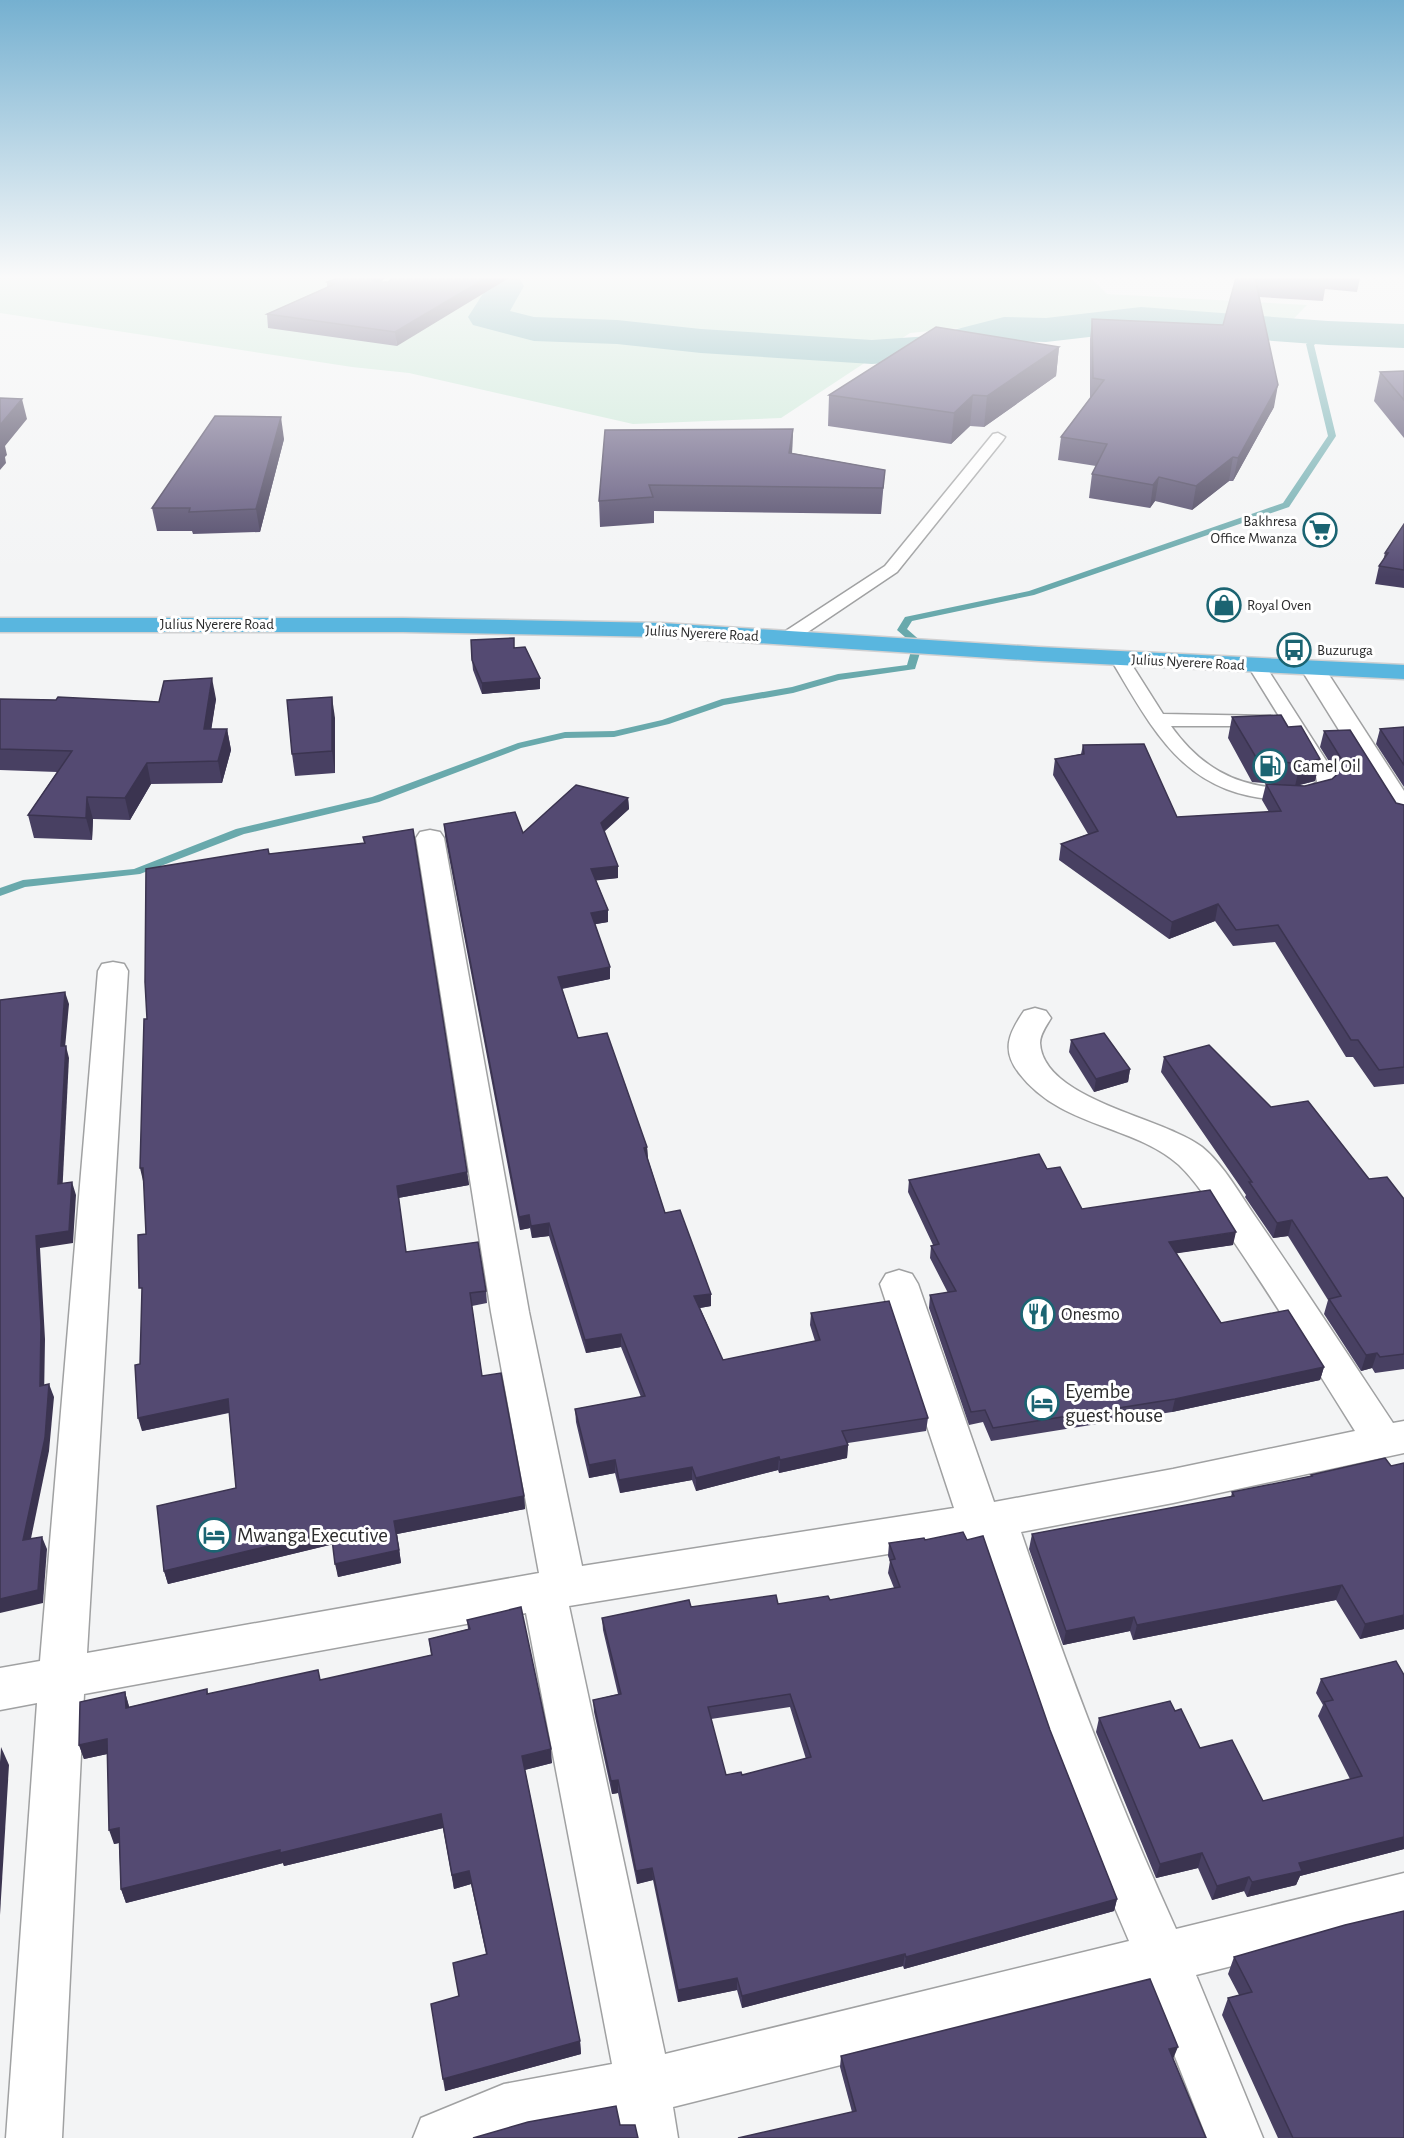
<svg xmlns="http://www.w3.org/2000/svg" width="1404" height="2138" font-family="'Alegreya Sans',sans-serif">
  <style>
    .green { fill: #c4e6d3 }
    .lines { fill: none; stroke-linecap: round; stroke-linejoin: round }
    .stream { fill: #69a9ac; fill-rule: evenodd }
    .river { fill: #69a9ac; fill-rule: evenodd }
    .lane-casing { stroke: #a0a1a2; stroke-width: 3 }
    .street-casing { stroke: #a0a1a2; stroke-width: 3 }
    .highway-casing { stroke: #d0d0d1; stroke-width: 3 }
    .lane { fill: #fff; fill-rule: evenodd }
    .street { fill: #fff; fill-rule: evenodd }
    .highway { fill: #59b6df; fill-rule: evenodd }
    .wall { fill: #484062; fill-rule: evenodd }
    .shaded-wall { fill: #3b3450 }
    .building { fill: #544a72; stroke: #3b3450; stroke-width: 1.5; fill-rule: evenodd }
    .labels { text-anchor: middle; stroke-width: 6; stroke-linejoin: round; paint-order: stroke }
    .far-poi-label { font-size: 15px; fill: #2b2b2c; stroke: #fff; text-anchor: start }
    .far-street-label { font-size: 15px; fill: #2b2b2c; stroke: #fff }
    .poi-label { font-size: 18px; fill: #2b2b2c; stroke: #fff; text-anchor: start }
    .near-poi-label { font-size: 21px; fill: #2b2b2c; stroke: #fff; text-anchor: start }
  </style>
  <rect width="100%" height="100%" fill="#f3f4f5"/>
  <polygon class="green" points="0,278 1091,278 1107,294 1307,305 1275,338 1265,317 1147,310 910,333 781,418 633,424 409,373 352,367 0,313"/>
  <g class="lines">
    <polygon class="stream" points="1326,332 1331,333 1314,345 1336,436 1289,507 1034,595 912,621 907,629 923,643 915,669 839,680 793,693 724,705 669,724 614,737 565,738 521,748 379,802 244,834 140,874 25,887 0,896 0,888 23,880 134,869 236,829 372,797 518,743 565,732 614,731 662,720 722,699 792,687 838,674 907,665 913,644 897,630 905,617 1029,591 1283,503 1328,436 1306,344"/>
    <polygon class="river" points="453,278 519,278 524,286 510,311 534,317 617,320 701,329 872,340 930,336 1004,317 1046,318 1141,307 1328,321 1404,324 1404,348 1328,345 1141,331 1046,342 1005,341 931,360 872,364 701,353 617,344 534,341 473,325 468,317 484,292 458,286"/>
    <defs>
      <g id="lane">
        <polygon points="998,433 1005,437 1003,440 897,572 793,642 781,642 778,638 781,634 885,566 993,434"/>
        <path d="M1119,653L1125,654L1163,714L1272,716L1274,720L1272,724L1265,726H1171C1199,765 1233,786 1281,788C1293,788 1307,790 1317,782L1316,776L1248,666L1251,662H1263L1336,776L1337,783C1326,799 1306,800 1287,800C1186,798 1156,735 1110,658L1113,654Z"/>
      </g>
      <g id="street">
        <polygon points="1313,662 1322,664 1404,791 1404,820 1394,818 1390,812 1301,669 1304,664"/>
        <path d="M430,830L440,832L444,838L529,1312L582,1566L954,1508L880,1284L886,1274L899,1270L912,1274L918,1284L994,1502L1173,1469L1355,1431C1315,1367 1275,1302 1232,1239C1216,1214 1201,1186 1179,1165C1133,1124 1061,1128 1019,1073C1001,1050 1009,1033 1024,1011L1035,1008L1046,1011L1051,1018C1047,1025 1040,1034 1040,1043C1043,1100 1163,1117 1202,1147C1225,1166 1240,1195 1257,1219C1303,1286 1348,1355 1393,1423L1404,1421V1453L1173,1503L1021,1532C1066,1667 1117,1799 1176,1929L1404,1873V1923L1196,1975L1263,2138H1207L1148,1988L673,2107L678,2138H622L619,2118L514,2138H413L421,2118L504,2084L612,2064L526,1613L84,1694L62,2138H6L37,1703L0,1710V1668L40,1661L98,971L102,964L113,962L124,964L128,971L87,1653L539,1573L491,1312L416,838L420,832ZM980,1539C1023,1676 1072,1809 1129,1941L665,2054L569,1606Z"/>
      </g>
      <polygon id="highway" points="0,618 403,618 662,623 1039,647 1404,665 1404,679 1039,661 662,637 403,632 0,632"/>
    </defs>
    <use href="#lane" class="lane-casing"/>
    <use href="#street" class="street-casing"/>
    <use href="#highway" class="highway-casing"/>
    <use href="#lane" class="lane"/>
    <use href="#street" class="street"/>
    <use href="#highway" class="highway"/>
  </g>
  <g class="wall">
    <polygon points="385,278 381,282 388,282 393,278 397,346 268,328 267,314 327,287 327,282"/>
    <polygon points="1236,278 1360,278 1357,292 1325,289 1323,301 1259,297 1274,407 1233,481 1229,481 1192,510 1155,501 1150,508 1089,498 1092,474 1096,466 1058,460 1061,437 1090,398 1090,339 1092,319 1223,325"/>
    <polygon points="1059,347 1056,376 984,427 970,426 951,444 828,426 829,395"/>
    <polygon points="1404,371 1404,438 1374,401 1380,372"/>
    <polygon points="793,429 792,453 885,470 881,514 654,511 654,523 600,527 599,501"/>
    <polygon points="284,439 260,532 193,534 192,531 157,531 152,508"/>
    <polygon points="1404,524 1404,588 1375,584 1379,566 1383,561 1385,553"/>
    <polygon points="514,648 540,689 482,694 473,670 472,660"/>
    <polygon points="0,699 159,702 216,699 211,729 227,729 231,750 222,783 151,784 130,820 93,819 92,840 34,838 28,815 57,772 0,770"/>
    <polygon points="1232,717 1320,759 1315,781 1296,786 1305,786 1332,779 1337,774 1320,747 1324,731 1396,803 1404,805 1404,1084 1374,1087 1353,1057 1346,1057 1275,942 1233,946 1215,921 1169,939 1059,860 1061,844 1088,834 1053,775 1055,759 1081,754 1083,745 1177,817 1269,812 1262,800 1266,784 1285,785 1252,782 1228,738"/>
    <polygon points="335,718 335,773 295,776 292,754"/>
    <polygon points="1404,727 1404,787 1376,744 1380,729"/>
    <polygon points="628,798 629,809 604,832 618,866 618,878 596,880 608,910 608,922 595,924 610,979 562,989 578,1038 647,1147 648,1159 665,1213 711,1306 700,1308 723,1360 815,1341 810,1325 811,1313 928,1418 926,1431 848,1443 847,1458 779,1473 778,1470 696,1491 692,1480 620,1493 615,1473 589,1478 576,1422 575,1409 641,1397 621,1347 586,1353 549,1236 532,1238 530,1228 520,1230 445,836 444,824 523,833"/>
    <polygon points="363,837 467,1172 469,1185 398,1198 406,1252 486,1291 487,1303 472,1306 482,1376 524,1496 525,1509 397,1534 401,1563 338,1577 333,1544 168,1584 164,1571 236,1488 229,1413 142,1431 140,1364 146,1234 147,1019 269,854 364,843"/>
    <polygon points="1071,1040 1130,1069 1128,1082 1094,1092 1069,1052"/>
    <polygon points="1164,1057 1271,1107 1369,1179 1404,1199 1404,1369 1375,1373 1372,1368 1361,1371 1324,1314 1328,1300 1288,1236 1273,1238 1245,1197 1246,1195 1161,1072"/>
    <polygon points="1047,1169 1082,1209 1233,1245 1176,1253 1221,1323 1324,1367 1320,1380 1172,1412 991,1441 983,1422 969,1425 929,1308 930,1295 948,1293 930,1258 931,1246 933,1245 908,1192 909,1180"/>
    <polygon points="1311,1475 1404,1629 1360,1639 1336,1600 1133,1640 1130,1631 1063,1645 1029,1549 1032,1534 1231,1497 1232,1492 1311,1477"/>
    <path d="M889,1543L1050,1730L1117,1899L1114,1911L904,1969L903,1966L742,2008L737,1990L678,2002L653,1880L637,1884L618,1793L612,1794L594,1712L593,1700L618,1694L603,1630L602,1618L691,1607L778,1604L830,1600L894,1588L888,1573L890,1561L888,1556ZM790,1707L806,1759L742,1775H726L711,1719Z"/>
    <polygon points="467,1620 552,1763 525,1770 580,2041 581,2054 445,2091 459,1996 486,1954 471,1884 454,1889 443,1828 284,1866 283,1863 126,1903 121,1889 119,1843 114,1844 107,1754 84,1759 79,1745 125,1692 129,1707 207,1689 208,1694 321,1680 431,1655 429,1639 468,1629"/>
    <polygon points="1396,1661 1404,1849 1300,1876 1296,1885 1247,1897 1244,1891 1212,1900 1198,1868 1156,1878 1096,1732 1099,1718 1175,1711 1200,1748 1263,1801 1350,1779 1318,1716 1323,1705 1316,1693 1321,1679"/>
    <polygon points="1234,1957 1404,2138 1278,2138 1222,2015 1228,1998 1239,1995 1228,1974"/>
    <polygon points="841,2056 1173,2059 852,2112 840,2067"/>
  </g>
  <g class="shaded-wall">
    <polygon points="371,278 385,278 373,288"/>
    <polygon points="486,278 509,278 397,346 395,332"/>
    <polygon points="1059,347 1056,376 984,427 987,396"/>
    <polygon points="1278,385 1274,407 1233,481 1238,458"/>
    <polygon points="973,395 970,426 951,444 954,413"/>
    <polygon points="22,399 27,419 5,446 7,455 5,457 6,463 0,470 0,425"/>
    <polygon points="281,417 284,439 260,532 256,509"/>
    <polygon points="793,429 792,453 789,453"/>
    <polygon points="1233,457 1229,481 1192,510 1196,486"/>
    <polygon points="1159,477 1155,501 1150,508 1153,485"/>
    <polygon points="212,678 216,699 208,751 204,729"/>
    <polygon points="540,678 540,689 482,694 482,683"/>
    <polygon points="332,697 335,718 335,773 332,751"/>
    <polygon points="227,729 231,750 222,783 218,761"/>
    <polygon points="1320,759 1315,781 1295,786 1300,764"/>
    <polygon points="147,763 151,784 130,820 125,798"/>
    <polygon points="87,797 93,819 92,840 86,818"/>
    <polygon points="628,798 629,809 601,834 601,823"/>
    <polygon points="618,866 618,878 592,881 591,869"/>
    <polygon points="1218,904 1215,921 1169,939 1172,922"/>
    <polygon points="608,910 608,922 591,925 591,913"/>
    <polygon points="610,967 610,979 559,989 558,977"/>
    <polygon points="65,992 69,1004 64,1059 61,1046"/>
    <polygon points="66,1046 69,1058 62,1197 58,1184"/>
    <polygon points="1130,1069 1128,1082 1094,1092 1096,1079"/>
    <polygon points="647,1147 648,1160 644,1148"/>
    <polygon points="140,1168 143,1168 143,1181"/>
    <polygon points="467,1172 469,1185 398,1198 397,1186"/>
    <polygon points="72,1182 76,1195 73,1243 40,1248 45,1339 44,1399 40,1386 36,1236"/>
    <polygon points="529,1215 530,1228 520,1230 519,1217"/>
    <polygon points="1292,1220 1288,1236 1273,1238 1277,1223"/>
    <polygon points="549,1223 549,1236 532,1238 531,1226"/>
    <polygon points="1236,1232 1233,1245 1166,1255 1169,1242"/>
    <polygon points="711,1294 711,1306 694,1309 694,1296"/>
    <polygon points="621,1334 621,1347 586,1353 585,1340"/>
    <polygon points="1377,1353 1372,1368 1361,1371 1366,1355"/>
    <polygon points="1324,1367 1320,1380 1172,1412 1175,1399"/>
    <polygon points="49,1384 54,1397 49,1451 28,1553 23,1540"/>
    <polygon points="228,1399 231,1412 142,1431 138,1418"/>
    <polygon points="848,1445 847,1458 779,1473 780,1460"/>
    <polygon points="779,1457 778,1470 696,1491 696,1478"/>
    <polygon points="615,1460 615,1473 589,1478 589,1465"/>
    <polygon points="692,1467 692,1480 620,1493 619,1480"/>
    <polygon points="524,1496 525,1509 397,1534 401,1563 338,1577 335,1564 394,1521"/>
    <polygon points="331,1531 334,1544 168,1584 164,1571"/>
    <polygon points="42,1537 47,1549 43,1603 0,1613 0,1599"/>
    <polygon points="1342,1585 1336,1600 1133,1640 1137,1625"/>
    <polygon points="1404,1615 1404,1629 1360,1639 1365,1624"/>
    <polygon points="1134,1617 1130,1631 1063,1645 1066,1631"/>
    <polygon points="125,1692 129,1706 131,1722 126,1708"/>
    <polygon points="107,1739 112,1753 84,1759 79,1745"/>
    <polygon points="1,1747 9,1765 0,1915 0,1762"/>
    <polygon points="551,1749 552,1763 524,1770 522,1756"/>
    <polygon points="618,1780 618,1793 612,1794 611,1781"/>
    <polygon points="441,1814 443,1828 284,1866 283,1863 126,1903 121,1889 280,1850"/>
    <polygon points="119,1828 124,1842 114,1844 109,1830"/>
    <polygon points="1404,1837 1404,1849 1300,1876 1296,1885 1247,1897 1252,1882 1299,1863"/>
    <polygon points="1202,1853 1198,1868 1156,1878 1160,1864"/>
    <polygon points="652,1868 653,1880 637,1884 636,1871"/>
    <polygon points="469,1871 471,1884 454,1889 452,1875"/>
    <polygon points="1249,1877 1244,1891 1212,1900 1217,1886"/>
    <polygon points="1117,1899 1114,1911 904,1969 906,1957"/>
    <polygon points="905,1954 903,1966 742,2008 742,1996"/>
    <polygon points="737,1978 737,1990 678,2002 678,1990"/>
    <polygon points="580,2041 581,2054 445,2091 443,2079"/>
    <polygon points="1178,2047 1173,2059 1169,2049"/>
  </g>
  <g class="building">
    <polygon points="337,278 371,278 375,282 388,282 393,278 486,278 395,332 267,314 335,284 327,282"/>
    <polygon points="1236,278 1255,278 1278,385 1238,458 1233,457 1196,486 1159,477 1153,485 1092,474 1107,444 1061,437 1104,380 1093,378 1092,319 1223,325"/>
    <polygon points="1271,278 1326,278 1327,281"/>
    <polygon points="936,327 1059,347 987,396 973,395 954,413 829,395"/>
    <polygon points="1404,371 1404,400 1380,372"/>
    <polygon points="0,398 22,399 0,425"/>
    <polygon points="215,416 281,417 256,509 189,512 190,508 152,508"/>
    <polygon points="793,429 789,453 885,470 883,488 649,485 653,497 599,501 605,430"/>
    <polygon points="1404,524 1404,570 1379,566 1388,553 1385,553"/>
    <polygon points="514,638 514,648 525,647 540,678 482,683 472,660 471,640"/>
    <polygon points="212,678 204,729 227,729 218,761 147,763 125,798 87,797 86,818 28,815 72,751 0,749 0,699 56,700 58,697 159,702 164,681"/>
    <polygon points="332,697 332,751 292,754 287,700"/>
    <polygon points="1281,715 1288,727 1301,726 1320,759 1300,764 1257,759 1232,717"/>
    <polygon points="1404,727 1404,765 1380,729"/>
    <polygon points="1350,730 1396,803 1404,805 1404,1067 1379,1070 1358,1040 1351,1040 1278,925 1236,930 1218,904 1172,922 1061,844 1098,831 1055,759 1084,754 1083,745 1144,744 1177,817 1281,811 1266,784 1305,786 1332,779 1343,769 1342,760 1324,731"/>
    <polygon points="576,785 628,798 601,823 618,866 591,869 608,910 591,913 610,967 558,977 578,1038 607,1033 647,1147 644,1148 665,1213 680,1210 711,1294 694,1296 723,1360 820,1340 811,1313 889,1301 928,1418 842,1431 848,1445 780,1460 779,1457 696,1478 692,1467 619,1480 615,1460 589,1465 575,1409 645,1396 621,1334 585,1340 549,1223 531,1226 529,1215 519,1217 444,824 515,812 523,833"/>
    <polygon points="413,829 467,1172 397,1186 406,1252 478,1242 486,1291 470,1293 482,1376 501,1373 524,1496 394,1521 399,1550 335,1564 331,1531 164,1571 157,1506 236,1488 228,1399 138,1418 135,1365 140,1364 142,1288 139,1288 138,1235 146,1234 143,1168 140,1168 144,1019 147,1019 145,982 146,869 268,849 269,854 365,843 363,837"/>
    <polygon points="65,992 61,1046 66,1046 58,1184 72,1182 69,1231 36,1236 41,1326 40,1386 49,1384 45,1438 23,1540 42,1537 38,1590 0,1599 0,1000"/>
    <polygon points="1104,1033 1130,1069 1096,1079 1071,1040"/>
    <polygon points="1209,1045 1271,1107 1308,1101 1369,1179 1387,1177 1404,1199 1404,1354 1380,1357 1377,1353 1366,1355 1329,1299 1341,1296 1292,1220 1277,1223 1249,1182 1252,1182 1164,1057"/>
    <polygon points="1039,1154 1047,1169 1060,1167 1082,1209 1210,1190 1236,1232 1169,1242 1221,1323 1288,1310 1324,1367 1175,1399 993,1428 985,1410 971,1412 930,1295 956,1291 931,1246 939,1244 909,1180"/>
    <polygon points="1385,1458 1391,1466 1404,1463 1404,1615 1365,1624 1342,1585 1137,1625 1134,1617 1066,1631 1032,1534 1234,1496 1232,1492 1312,1476 1311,1475"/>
    <path d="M963,1532L967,1540L983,1536L1050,1730L1117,1899L906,1957L905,1954L742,1996L737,1978L678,1990L652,1868L636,1871L618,1780L611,1781L593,1700L621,1694L602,1618L689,1600L691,1607L776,1595L778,1604L828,1596L830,1600L900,1587L890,1560L895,1559L889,1543L924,1538L925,1540ZM790,1694L811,1757L742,1775L741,1772L726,1775L708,1707Z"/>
    <polygon points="521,1607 551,1749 522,1756 580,2041 443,2079 431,2004 459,1996 453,1963 487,1954 469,1871 452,1875 441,1814 280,1853 280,1850 121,1889 119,1828 109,1830 107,1739 79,1745 80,1702 125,1692 126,1708 207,1689 207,1694 318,1670 320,1680 432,1655 429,1639 470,1629 467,1620"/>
    <polygon points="1396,1661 1404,1675 1404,1837 1299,1863 1302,1871 1252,1882 1249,1877 1217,1886 1202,1853 1160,1864 1099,1718 1170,1701 1175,1711 1181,1709 1200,1748 1232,1740 1263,1801 1362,1776 1324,1702 1333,1700 1321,1679"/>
    <polygon points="1404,1911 1404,2138 1293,2138 1228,1998 1252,1992 1234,1957 1345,1925"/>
    <polygon points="1150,1979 1178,2047 1169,2049 1206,2138 738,2138 856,2111 841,2056"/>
    <polygon points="616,2106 620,2125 635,2125 638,2138 473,2138 528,2122"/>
  </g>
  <linearGradient id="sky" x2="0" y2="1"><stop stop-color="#75b0d0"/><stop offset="0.48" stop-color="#fafafa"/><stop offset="1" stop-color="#fafafa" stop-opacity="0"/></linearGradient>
  <rect width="1404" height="577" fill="url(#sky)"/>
  <defs>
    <symbol id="supermarket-ring" viewBox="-11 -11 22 22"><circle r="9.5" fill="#fff" stroke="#1b6472" stroke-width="1.5"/><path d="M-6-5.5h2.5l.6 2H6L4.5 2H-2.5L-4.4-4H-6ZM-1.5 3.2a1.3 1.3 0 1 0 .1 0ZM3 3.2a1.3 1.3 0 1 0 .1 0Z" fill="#1b6472"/></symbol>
    <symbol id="shop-ring" viewBox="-11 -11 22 22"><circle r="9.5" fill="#fff" stroke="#1b6472" stroke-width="1.5"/><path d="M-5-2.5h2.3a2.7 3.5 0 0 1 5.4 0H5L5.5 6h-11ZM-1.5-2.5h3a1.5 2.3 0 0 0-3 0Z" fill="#1b6472"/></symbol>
    <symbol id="bus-ring" viewBox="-11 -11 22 22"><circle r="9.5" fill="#fff" stroke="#1b6472" stroke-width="1.5"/><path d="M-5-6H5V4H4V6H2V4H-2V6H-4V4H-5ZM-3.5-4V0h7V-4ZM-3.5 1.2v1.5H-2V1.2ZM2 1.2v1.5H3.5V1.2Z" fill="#1b6472"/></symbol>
    <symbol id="fuel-ring" viewBox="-11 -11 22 22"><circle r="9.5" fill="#fff" stroke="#1b6472" stroke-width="1.5"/><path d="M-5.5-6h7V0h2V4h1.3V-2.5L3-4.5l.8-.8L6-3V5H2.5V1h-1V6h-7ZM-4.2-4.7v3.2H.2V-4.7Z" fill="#1b6472"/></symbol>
    <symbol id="restaurant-ring" viewBox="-11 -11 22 22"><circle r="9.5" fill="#fff" stroke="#1b6472" stroke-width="1.5"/><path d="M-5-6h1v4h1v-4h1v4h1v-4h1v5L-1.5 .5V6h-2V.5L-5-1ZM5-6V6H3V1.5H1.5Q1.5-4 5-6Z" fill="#1b6472"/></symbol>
    <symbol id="hotel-ring" viewBox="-11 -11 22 22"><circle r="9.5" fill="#fff" stroke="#1b6472" stroke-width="1.5"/><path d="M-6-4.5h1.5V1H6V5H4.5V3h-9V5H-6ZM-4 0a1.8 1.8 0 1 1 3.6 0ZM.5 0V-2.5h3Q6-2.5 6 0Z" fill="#1b6472"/></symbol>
  </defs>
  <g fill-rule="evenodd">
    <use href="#supermarket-ring" x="1301" y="511" width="38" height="38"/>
    <use href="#shop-ring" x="1205" y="586" width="38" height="38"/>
    <use href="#bus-ring" x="1275" y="631" width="38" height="38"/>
    <use href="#fuel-ring" x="1251" y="747" width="38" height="38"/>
    <use href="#restaurant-ring" x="1019" y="1295" width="38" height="38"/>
    <use href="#hotel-ring" x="1023" y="1384" width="38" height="38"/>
    <use href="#hotel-ring" x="195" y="1516" width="38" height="38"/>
  </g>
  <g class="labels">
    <g class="far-poi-label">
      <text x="1297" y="526" text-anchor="end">Bakhresa<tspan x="1297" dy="17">Office Mwanza</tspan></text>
      <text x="1247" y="610">Royal Oven</text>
      <text x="1317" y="655">Buzuruga</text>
    </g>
    <g class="far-street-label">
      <text x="217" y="629">Julius Nyerere Road</text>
      <text transform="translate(702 633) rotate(3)" y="5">Julius Nyerere Road</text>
      <text transform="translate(1188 662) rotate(3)" y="5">Julius Nyerere Road</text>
    </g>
    <g class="poi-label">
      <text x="1293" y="772">Camel Oil</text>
      <text x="1061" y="1320">Onesmo</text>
    </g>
    <g class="near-poi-label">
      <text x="1065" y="1398">Eyembe<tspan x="1065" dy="24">guest house</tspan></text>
      <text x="237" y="1542">Mwanga Executive</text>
    </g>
  </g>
</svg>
